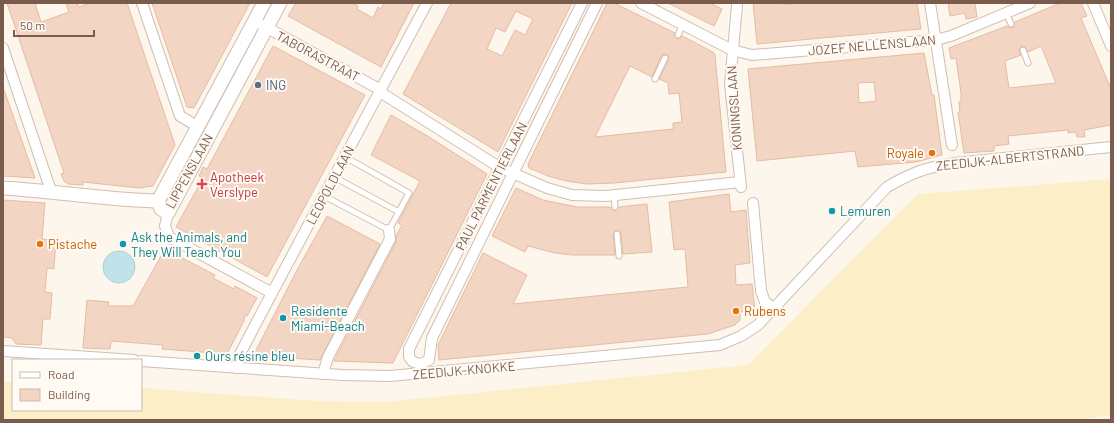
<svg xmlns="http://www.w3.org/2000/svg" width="1114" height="423" font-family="Barlow,sans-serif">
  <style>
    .sand { fill: #fcefc7 }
    .water { fill: #bfe3e8; stroke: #a5d3da }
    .building { fill: #f3d5c3; stroke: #e6bba3; fill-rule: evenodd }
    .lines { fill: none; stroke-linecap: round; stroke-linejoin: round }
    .service-casing { stroke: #d1beb0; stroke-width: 7 }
    .minor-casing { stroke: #d1beb0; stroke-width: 12 }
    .tertiary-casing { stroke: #d1beb0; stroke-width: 15 }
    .service { stroke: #fff; stroke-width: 5 }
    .minor { stroke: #fff; stroke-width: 10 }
    .tertiary { stroke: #fff; stroke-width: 13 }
    .service-dot { fill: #5c6f8a; stroke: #fffaf3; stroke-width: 1.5 }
    .food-dot { fill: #e8710a; stroke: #fffaf3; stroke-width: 1.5 }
    .health-dot { fill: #e0444e; stroke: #fffaf3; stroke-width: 1.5 }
    .culture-dot { fill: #0f9aa8; stroke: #fffaf3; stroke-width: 1.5 }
    .labels { text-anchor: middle; stroke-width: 4; stroke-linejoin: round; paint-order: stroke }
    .street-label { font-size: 13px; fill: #7a5c4d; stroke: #fffaf3 }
    .service-label { font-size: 13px; fill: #4e5e75; stroke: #fffaf3; text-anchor: start }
    .food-label { font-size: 13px; fill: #c56008; stroke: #fffaf3; text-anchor: start }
    .health-label { font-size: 13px; fill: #be3a42; stroke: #fffaf3; text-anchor: start }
    .culture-label { font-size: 13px; fill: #0d838f; stroke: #fffaf3; text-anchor: start }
  </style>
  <rect width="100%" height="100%" fill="#fdf6ec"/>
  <polygon class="sand" points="1111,179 1111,415 1078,420 3,420 3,382 13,382 13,410 141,410 141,388 318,401 384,402 748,365 918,194"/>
  <circle class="water" cx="119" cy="267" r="16"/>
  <g class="building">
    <polygon points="7,3 35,3 41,22 69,12 66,3 77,3 79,7 90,3 127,3 175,145 153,186 139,188 83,182 83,185 68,184 64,181 61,174 64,173"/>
    <polygon points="152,3 250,3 194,108 187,107"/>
    <polygon points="296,3 352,3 358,6 357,9 373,18 378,7 381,9 384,3 414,3 381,67 288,16"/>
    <path d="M451,3H572L498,152L403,94ZM516,11L533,19L525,35L515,30L502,56L487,49L496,28L505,32Z"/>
    <path d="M607,3H614L675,33L677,39L682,36L713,52L715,55L726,172L614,183L587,184L566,181L548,176L529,168L528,164ZM664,54L668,55L669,59L659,79L668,83L669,94L679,93L682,122L673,123V129L595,137L630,66L652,77L661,56Z"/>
    <polygon points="668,3 710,3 722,9 714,26"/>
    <polygon points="753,3 793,4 795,3 917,3 921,29 757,44"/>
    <polygon points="948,3 975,3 977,17 966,19 965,13 950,16"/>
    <path d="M1060,3H1081L1087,16L1081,18L1111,89V125L1084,130L1085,137H1077L1076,132L1068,133V130L1008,136L1009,144L994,146V151L964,153L958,112H960L959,102L961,101V93L956,58L951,59L949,48L1007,26L1012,28L1015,22ZM1021,46L1025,47L1028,52L1041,46L1056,83L1009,88L1005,61L1021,55L1019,50Z"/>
    <polygon points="273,46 365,95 267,277 176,227 203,178 199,176 203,167 207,169"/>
    <path d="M924,53L932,95H934L942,155L916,162L858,167L855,151L757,161L748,69ZM874,82L876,101L859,103L858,83Z"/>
    <polygon points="3,90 4,90 35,178 3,176"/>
    <polygon points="391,115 426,135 487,174 393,363 334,361 396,242 396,236 402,225 398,223 420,181 371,155"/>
    <polygon points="516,188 543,200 577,207 610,207 615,211 619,207 647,204 652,252 623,254 621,233 617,230 613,234 615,255 572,255 555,253 528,246 525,252 492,236"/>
    <polygon points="729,194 731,212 746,210 750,263 735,265 736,285 752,284 755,310 740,312 740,320 735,325 708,334 439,360 438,345 483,253 527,275 513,304 688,287 685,249 674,250 669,202"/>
    <polygon points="3,200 45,203 42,239 56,241 54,269 47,268 45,292 52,293 50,319 43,319 41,345 16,344 12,338 3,337"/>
    <polygon points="327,216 380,244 320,360 253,356 297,270"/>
    <polygon points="165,249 215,275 213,278 234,289 235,286 257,298 247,316 245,316 244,321 227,354 162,349 163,345 111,341 110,349 83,348 87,300 109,302 108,306 133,306"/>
  </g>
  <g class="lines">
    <defs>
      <g id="service">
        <polyline points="1006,13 1011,24"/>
        <polyline points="678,35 683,24"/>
        <polyline points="1023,50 1028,63"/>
        <polyline points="655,79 665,58"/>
        <polyline points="334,177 399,212"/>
        <polyline points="614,195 615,207"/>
        <polyline points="324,196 389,230 409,193 345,157"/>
        <polyline points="617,234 619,256"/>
      </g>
      <g id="minor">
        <polyline points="142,3 180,116 197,126"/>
        <polyline points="641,3 732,50 752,55 935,40 951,36 1030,3"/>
        <polyline points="930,3 952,145"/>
        <polyline points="1093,3 1111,46"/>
        <polyline points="737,5 730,84 741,187"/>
        <polyline points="262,25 381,90"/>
        <polyline points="3,48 51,191"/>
        <polyline points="380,92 499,167 547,188 572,195 606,196 740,182"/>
        <polyline points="753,203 761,291 765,302 775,309"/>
        <polyline points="168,213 165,226 169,237 272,293"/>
        <polyline points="3,351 134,360"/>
        <path d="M141,361L342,375L390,376L720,345L741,336L758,325L887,187C911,173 927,167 955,163L1111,147"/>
        <polyline points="421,364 429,360 432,338 597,3"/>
        <polyline points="236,368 240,354 272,293 427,3"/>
        <polyline points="323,374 328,357 390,239 389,230"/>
        <polyline points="420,374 421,364 413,362 409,357 409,349 582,3"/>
      </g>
      <g id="tertiary">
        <polyline points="264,3 158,201 161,209 168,213 280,3"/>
        <path d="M3,188C55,191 106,200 158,201"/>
      </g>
    </defs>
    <use href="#service" class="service-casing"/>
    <use href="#minor" class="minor-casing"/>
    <use href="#tertiary" class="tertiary-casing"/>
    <use href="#service" class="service"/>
    <use href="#minor" class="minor"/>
    <use href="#tertiary" class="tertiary"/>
  </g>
  <circle class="service-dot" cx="258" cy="85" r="4"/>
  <g class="food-dot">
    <circle cx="932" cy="153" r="4"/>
    <circle cx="40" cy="244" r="4"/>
    <circle cx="736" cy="311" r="4"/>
  </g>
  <path class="health-dot" d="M200 178h4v4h4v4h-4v4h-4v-4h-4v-4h4z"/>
  <g class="culture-dot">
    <circle cx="832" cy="211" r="4"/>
    <circle cx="123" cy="244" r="4"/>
    <circle cx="283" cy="318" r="4"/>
    <circle cx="197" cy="356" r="4"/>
  </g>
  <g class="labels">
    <g class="street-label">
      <text transform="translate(872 45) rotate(-5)" y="5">JOZEF NELLENSLAAN</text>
      <text transform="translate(318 56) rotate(28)" y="5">TABORASTRAAT</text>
      <text transform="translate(734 108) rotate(-94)" y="5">KONINGSLAAN</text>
      <text transform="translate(1010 158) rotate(-6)" y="5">ZEEDIJK-ALBERTSTRAND</text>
      <text transform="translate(189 171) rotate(-61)" y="5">LIPPENSLAAN</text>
      <text transform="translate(330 185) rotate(-62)" y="5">LEOPOLDLAAN</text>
      <text transform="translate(491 186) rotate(-63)" y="5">PAUL PARMENTIERLAAN</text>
      <text transform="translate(464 370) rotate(-5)" y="5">ZEEDIJK-KNOKKE</text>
    </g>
    <g class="service-label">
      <text x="266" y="90">ING</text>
    </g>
    <g class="food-label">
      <text x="924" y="158" text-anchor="end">Royale</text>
      <text x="48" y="249">Pistache</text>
      <text x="744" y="316">Rubens</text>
    </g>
    <g class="health-label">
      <text x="210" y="182">Apotheek<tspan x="210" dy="15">Verslype</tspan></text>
    </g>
    <g class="culture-label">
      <text x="840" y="216">Lemuren</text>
      <text x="131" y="242">Ask the Animals, and<tspan x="131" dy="15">They Will Teach You</tspan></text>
      <text x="291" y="316">Residente<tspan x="291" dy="15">Miami-Beach</tspan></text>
      <text x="205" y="361">Ours résine bleu</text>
    </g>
  </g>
  <rect width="1114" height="423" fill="none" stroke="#7a5c4d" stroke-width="8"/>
  <rect x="12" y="359" width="130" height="52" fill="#fffaf3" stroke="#cabbb1"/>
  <rect x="20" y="372" width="20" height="6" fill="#ffffff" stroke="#cabbb1"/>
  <text x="48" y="379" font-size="12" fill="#7a5c4d">Road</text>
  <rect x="20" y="389" width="20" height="12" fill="#f3d5c3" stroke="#cabbb1"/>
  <text x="48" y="399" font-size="12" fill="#7a5c4d">Building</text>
  <path d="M14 30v6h80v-6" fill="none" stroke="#7a5c4d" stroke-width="2"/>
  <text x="20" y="30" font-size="12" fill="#7a5c4d" stroke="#fffaf3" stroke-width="3" paint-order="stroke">50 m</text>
</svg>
